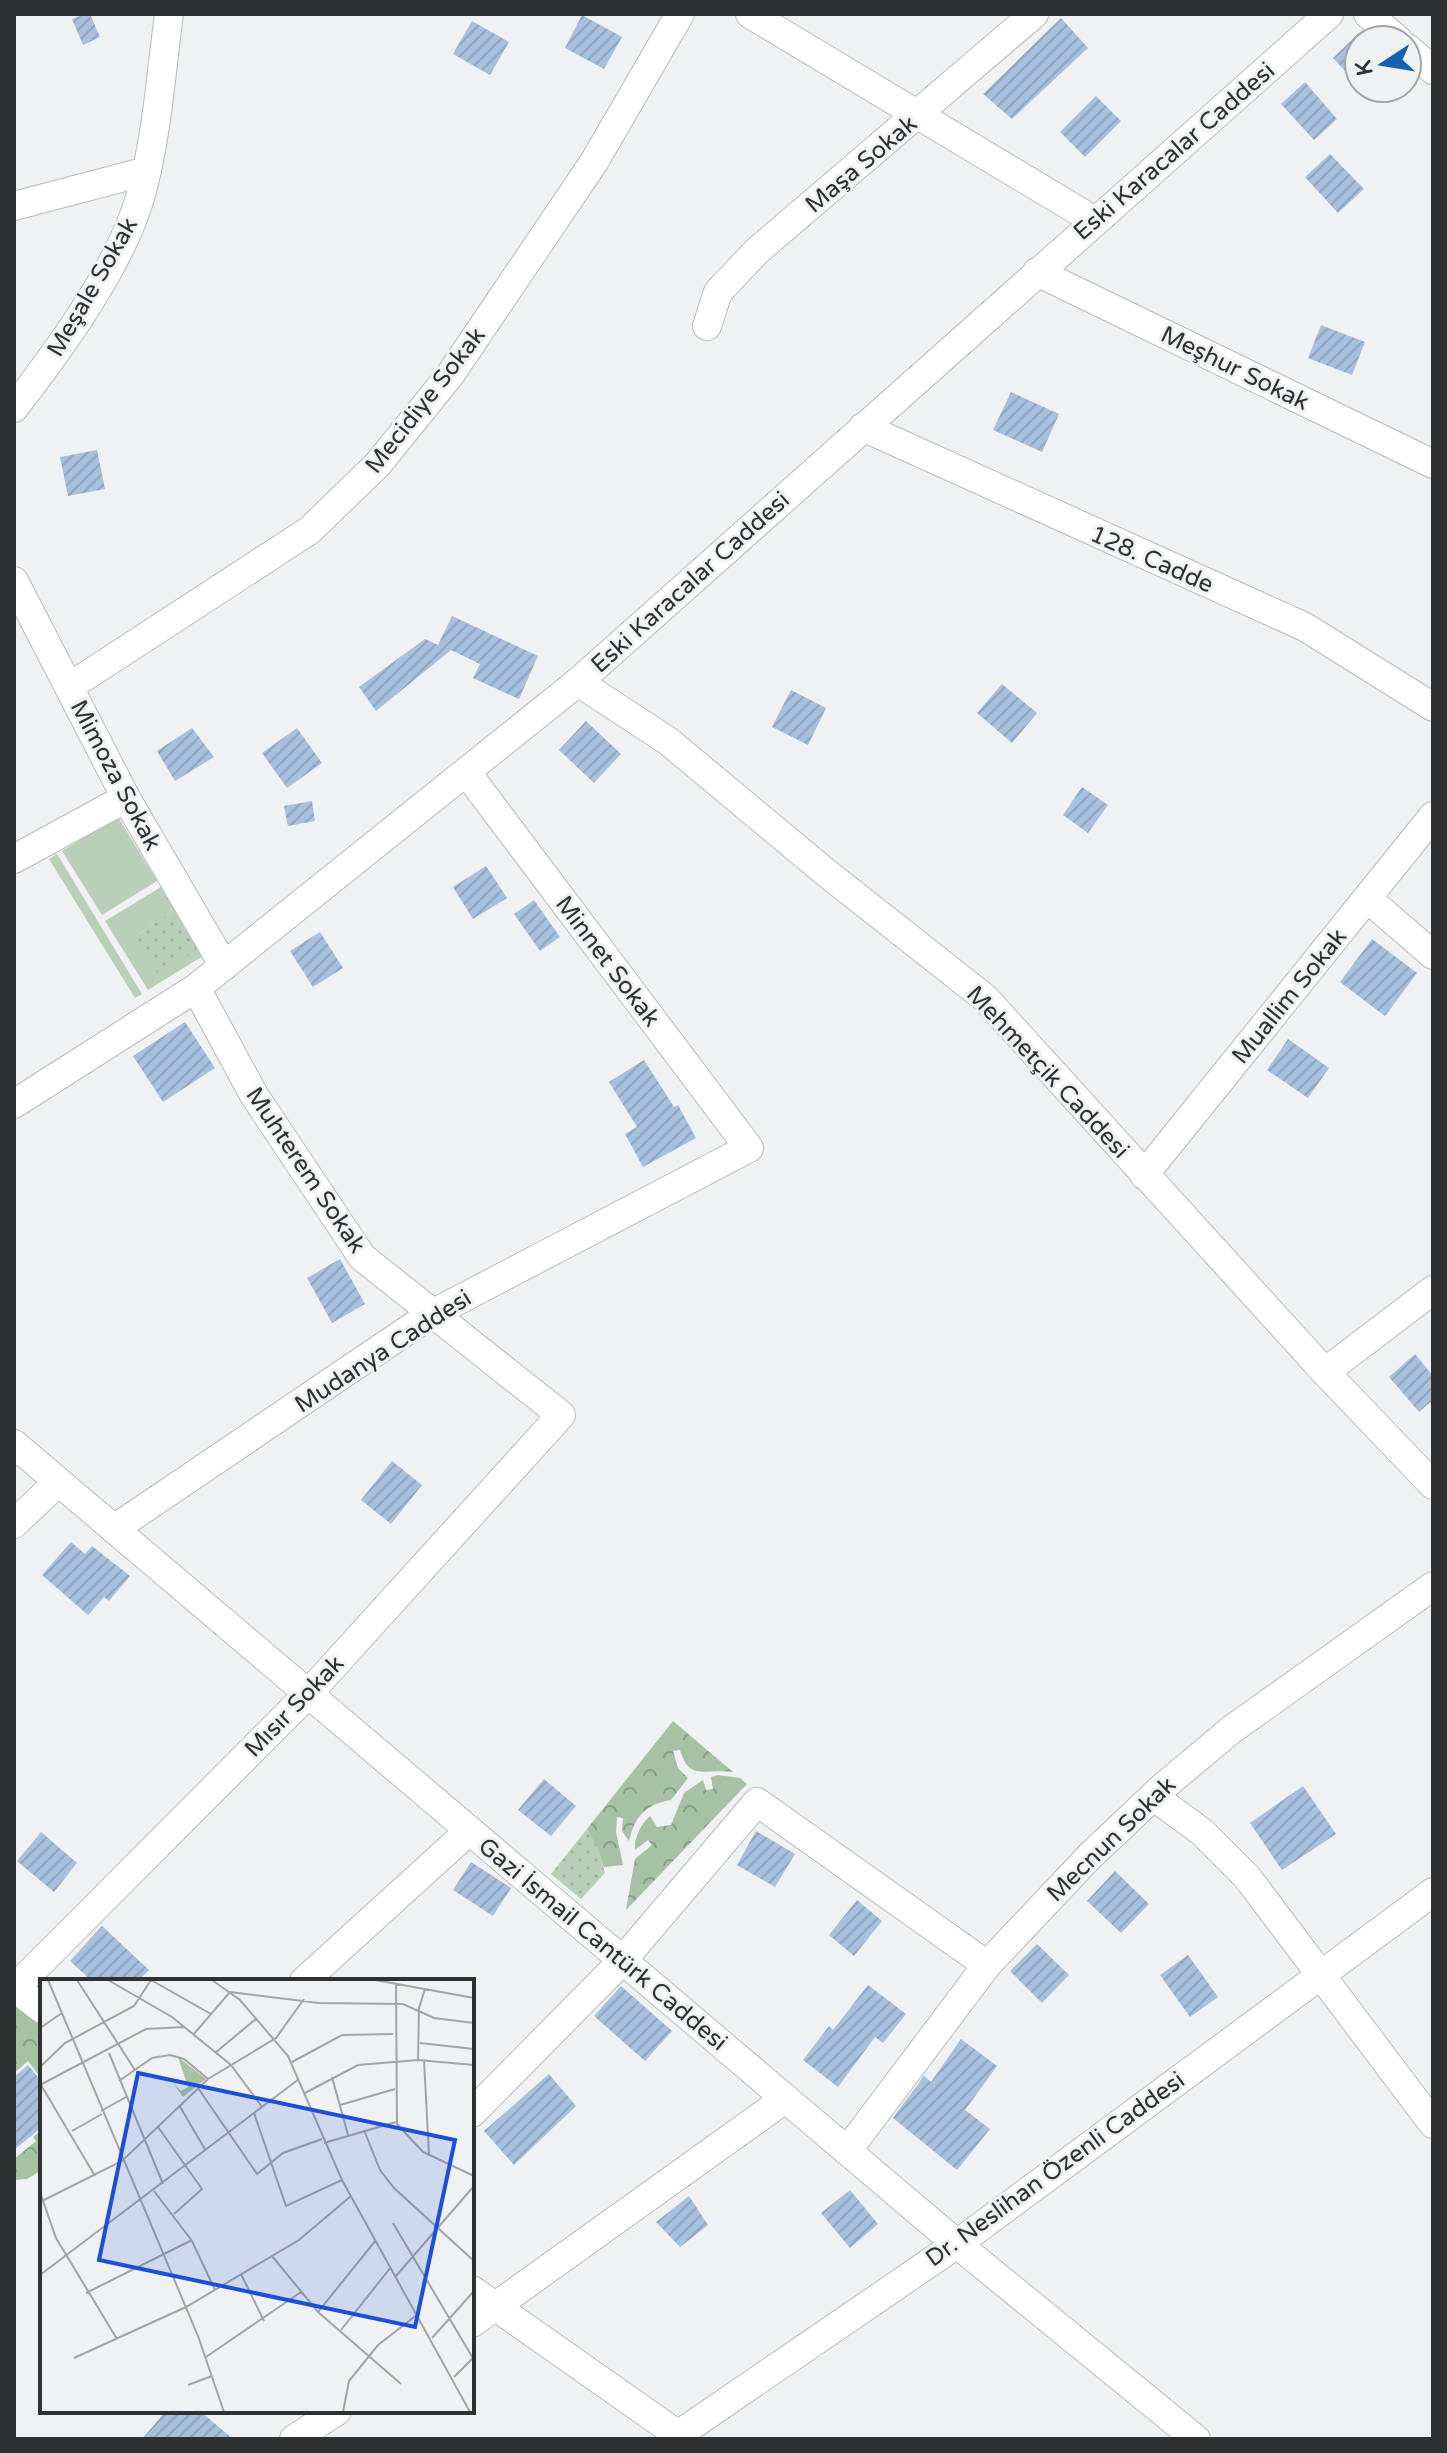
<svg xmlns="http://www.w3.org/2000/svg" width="1447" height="2453" font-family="'Varela Round',sans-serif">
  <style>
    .green { fill: #bacfb8 }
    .forest { fill: url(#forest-crowns) }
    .park { fill: url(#park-dots) }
    .building { fill: url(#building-hatch) }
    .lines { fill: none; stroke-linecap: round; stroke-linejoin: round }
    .minor-casing { stroke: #b7b9bb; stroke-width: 30 }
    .minor { stroke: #fff; stroke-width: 28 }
    .labels { text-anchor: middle; stroke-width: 6; stroke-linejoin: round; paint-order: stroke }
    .street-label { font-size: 24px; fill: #2f3031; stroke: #eff1f3 }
    .inset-road { fill: none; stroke: #a2a4a5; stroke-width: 2 }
    .view { fill: #1d4ed8; fill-opacity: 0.15; stroke: #1d4ed8; stroke-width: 4 }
    .inset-edge { fill: none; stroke: #2f3031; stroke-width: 4 }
  </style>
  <defs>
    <pattern id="forest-crowns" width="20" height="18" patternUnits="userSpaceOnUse" patternTransform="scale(2)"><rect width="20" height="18" fill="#a6c1a4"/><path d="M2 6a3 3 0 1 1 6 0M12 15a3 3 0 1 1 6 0" fill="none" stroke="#889d86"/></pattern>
    <pattern id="park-dots" width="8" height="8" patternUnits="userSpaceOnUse" patternTransform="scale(2)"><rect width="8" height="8" fill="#bacfb8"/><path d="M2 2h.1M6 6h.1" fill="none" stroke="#a0b29f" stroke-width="1.8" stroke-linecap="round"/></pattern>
    <pattern id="building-hatch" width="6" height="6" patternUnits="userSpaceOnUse" patternTransform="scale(2)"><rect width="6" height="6" fill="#a7c0de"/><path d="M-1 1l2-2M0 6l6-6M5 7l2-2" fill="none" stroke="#90a5bf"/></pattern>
  </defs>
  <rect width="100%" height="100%" fill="#eff1f3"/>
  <g class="green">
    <polygon points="118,817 157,881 102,915 62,851"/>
    <polygon points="57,854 142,994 135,998 49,859"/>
    <polygon points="161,887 175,910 135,936 199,948 203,956 148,990 105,921"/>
  </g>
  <g class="forest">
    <path d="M673,1721L733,1772C706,1768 689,1782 680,1750L673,1751L678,1768L688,1778L671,1800C646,1804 635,1816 629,1841L622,1831L623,1818L617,1817L616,1832L623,1865L604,1867L587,1829Z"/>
    <path d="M718,1775L740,1778L747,1784L626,1910L635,1859L652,1845L648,1840L635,1850C634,1837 641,1824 650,1816L657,1827L671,1825L684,1793L703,1780L706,1790L713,1789L711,1777Z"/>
    <polygon points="14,2003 42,2026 42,2079 28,2061 14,2073"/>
    <polygon points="42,2130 42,2170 27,2179 14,2180 14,2159 36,2141 33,2137"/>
  </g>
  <g class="park">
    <polygon points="175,910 199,948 158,974 135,936"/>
    <polygon points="587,1829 599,1850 605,1873 581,1899 551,1874"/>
  </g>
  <g class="building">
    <polygon points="85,14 90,14 100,37 83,45 72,19"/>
    <polygon points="582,15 622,37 604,69 565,48"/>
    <polygon points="1061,18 1088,48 1012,119 983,94"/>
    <polygon points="472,21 509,42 490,75 453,54"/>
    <polygon points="1359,33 1359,86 1333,58"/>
    <polygon points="1305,82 1337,119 1314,140 1281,104"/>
    <polygon points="1096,96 1121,121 1085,157 1060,132"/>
    <polygon points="1330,154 1364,189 1338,213 1305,177"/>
    <polygon points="1321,325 1365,342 1352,375 1308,358"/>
    <polygon points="1011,392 1059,414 1042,452 993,430"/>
    <polygon points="97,450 105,489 68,496 60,457"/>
    <polygon points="452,616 538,656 519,699 473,678 480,664 451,650 376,711 359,687 425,639 438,645"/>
    <polygon points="1002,684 1037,713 1012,743 977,713"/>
    <polygon points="791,690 826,708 808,745 772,727"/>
    <polygon points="586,721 621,754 594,783 559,750"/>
    <polygon points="192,728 214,757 175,781 157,751"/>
    <polygon points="297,728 322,763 287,788 262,753"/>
    <polygon points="1082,787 1108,805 1088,833 1063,815"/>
    <polygon points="312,801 315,821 288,826 284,806"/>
    <polygon points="486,866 507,898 473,919 453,887"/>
    <polygon points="534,900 560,937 540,951 514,914"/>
    <polygon points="320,932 343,968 313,987 290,951"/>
    <polygon points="1372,939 1417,973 1385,1016 1340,982"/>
    <polygon points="185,1022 215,1068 163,1102 133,1056"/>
    <polygon points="1288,1039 1329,1068 1308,1098 1267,1070"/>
    <polygon points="644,1060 674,1107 678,1105 696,1138 643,1167 625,1134 637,1127 609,1082"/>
    <polygon points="340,1259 365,1304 332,1323 307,1278"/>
    <polygon points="1415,1354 1433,1376 1433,1400 1419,1412 1389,1377"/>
    <polygon points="392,1461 422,1485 391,1524 361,1500"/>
    <polygon points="71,1542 85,1554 92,1546 130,1576 109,1601 104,1597 88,1615 42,1575"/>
    <polygon points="544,1779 576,1806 551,1836 518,1810"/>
    <polygon points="1303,1786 1336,1834 1282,1870 1250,1823"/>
    <polygon points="756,1831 795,1854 775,1887 737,1865"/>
    <polygon points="41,1832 77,1863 54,1892 17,1861"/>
    <polygon points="471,1862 511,1888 493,1916 453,1890"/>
    <polygon points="1115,1871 1149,1904 1121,1933 1087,1901"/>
    <polygon points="857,1900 882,1921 854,1956 829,1935"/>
    <polygon points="102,1926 149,1970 138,1981 92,1981 70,1961"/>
    <polygon points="1037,1944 1069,1975 1042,2003 1010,1971"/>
    <polygon points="1188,1955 1218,1997 1190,2017 1160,1975"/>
    <polygon points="868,1985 906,2014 883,2043 875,2037 838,2087 803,2060 829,2026 833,2030"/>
    <polygon points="621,1986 672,2031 645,2061 594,2016"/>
    <polygon points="961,2039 997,2066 965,2110 990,2129 957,2170 893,2118 924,2076 931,2082"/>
    <polygon points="28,2065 42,2082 42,2127 14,2150 14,2077"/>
    <polygon points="549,2074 576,2106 514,2165 484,2131"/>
    <polygon points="850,2190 878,2224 850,2248 821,2213"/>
    <polygon points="689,2196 708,2225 680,2247 656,2222"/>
    <polygon points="166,2411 200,2411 233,2439 142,2439"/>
  </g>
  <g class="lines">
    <defs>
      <g id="minor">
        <polyline points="750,14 1095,221"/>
        <polyline points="1368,14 1398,40"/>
        <polyline points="1407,48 1433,70"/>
        <polyline points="14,206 147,171"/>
        <polyline points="1037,272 1433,464"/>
        <polyline points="707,326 718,292 757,251 1034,14"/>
        <path d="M14,408C59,350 122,264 141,194C157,136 161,74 169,14"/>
        <polyline points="863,427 1305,627 1433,707"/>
        <polyline points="14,581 126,798 224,966"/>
        <polyline points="578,682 668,741 824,871 985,998 1325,1372 1433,1485"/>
        <polyline points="69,687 310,530 378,464 450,375 594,162 680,14"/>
        <polyline points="14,859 126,798"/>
        <polyline points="1368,899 1433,955"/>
        <polyline points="14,1104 196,988 578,682 1329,14"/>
        <polyline points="1144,1175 1433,816"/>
        <polyline points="1325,1372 1433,1290"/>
        <polyline points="14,1444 957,2244 1196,2439"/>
        <polyline points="14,1524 58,1482"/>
        <polyline points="114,1529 430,1315 749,1148 467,773"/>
        <polyline points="1153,1796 1202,1832 1247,1877 1433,2124"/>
        <polyline points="304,1981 469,1831"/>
        <polyline points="14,1987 42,2009"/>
        <polyline points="15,1988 308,1694 561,1415 362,1257 254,1095 196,988"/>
        <polyline points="472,2113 622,1961 757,1802 987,1965"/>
        <polyline points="847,2151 987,1965 1089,1857 1163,1787 1231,1730 1433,1586"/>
        <polyline points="472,2290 684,2439"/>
        <polyline points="472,2323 785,2099"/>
        <polyline points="294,2439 337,2411"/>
        <polyline points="672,2439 957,2244 1433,1892"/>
      </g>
    </defs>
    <use href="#minor" class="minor-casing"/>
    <use href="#minor" class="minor"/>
  </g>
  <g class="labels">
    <g class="street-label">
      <text transform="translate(1174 151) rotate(-41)" y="8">Eski Karacalar Caddesi</text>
      <text transform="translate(861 164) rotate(-40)" y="8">Maşa Sokak</text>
      <text transform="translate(92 287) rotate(-60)" y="8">Meşale Sokak</text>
      <text transform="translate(1235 368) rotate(26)" y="8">Meşhur Sokak</text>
      <text transform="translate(425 400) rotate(-52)" y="8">Mecidiye Sokak</text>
      <text transform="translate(1152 559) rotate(24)" y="8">128. Cadde</text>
      <text transform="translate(690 582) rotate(-42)" y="8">Eski Karacalar Caddesi</text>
      <text transform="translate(116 775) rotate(62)" y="8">Mimoza Sokak</text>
      <text transform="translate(608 961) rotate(53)" y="8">Minnet Sokak</text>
      <text transform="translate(1289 996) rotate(-51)" y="8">Muallim Sokak</text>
      <text transform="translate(1048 1072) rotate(47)" y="8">Mehmetçik Caddesi</text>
      <text transform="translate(306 1170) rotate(56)" y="8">Muhterem Sokak</text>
      <text transform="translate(383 1351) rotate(-33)" y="8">Mudanya Caddesi</text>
      <text transform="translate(294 1706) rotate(-46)" y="8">Mısır Sokak</text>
      <text transform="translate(1111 1839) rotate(-44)" y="8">Mecnun Sokak</text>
      <text transform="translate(603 1944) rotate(40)" y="8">Gazi İsmail Cantürk Caddesi</text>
      <text transform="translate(1055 2169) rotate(-36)" y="8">Dr. Neslihan Özenli Caddesi</text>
    </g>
  </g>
  <g transform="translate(40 1979)">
    <rect width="434" height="434" fill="#eff1f3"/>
    <path d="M138,78L166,100L143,118L133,104L141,112L148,108Z" fill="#a6c1a4"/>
    <path class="inset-road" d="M8,1L158,357L184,433M37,1L95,91M68,1L132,38L191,86L222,128M111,1L171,35M172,1L200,21L248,77L302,201L430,433M335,1L434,19M356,5L357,145L383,173L434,197M0,49L22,34M153,56L190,13L279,24L363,25L394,39L434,44M380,64L434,70M69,74L123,205M175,74L217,39M378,81L379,29L385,10M384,81L389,176M252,83L302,56L353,55M0,88L25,64L94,27L111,1M292,98L308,156M79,102L112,79L130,76L144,80L168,100M0,106L106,50L144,48M1,106L55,197M158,109L217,195L243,174L282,160M265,114L318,86L378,81L434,86M139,126L166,172M300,126L355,110M61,132L86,118M214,134L246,227L302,201M118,148L162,210L134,235M324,151L340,191L354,209L434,282M32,152L62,135M284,164L356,143M114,212L152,262L175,311M0,213L16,259L77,360M0,223L82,182L168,100L236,59L264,20M353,244L434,381M232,277L278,333L361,405M201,295L224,342M0,296L259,100M356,297L434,207M46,314L152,261M278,333L336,261M301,351L351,288M392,359L434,312M166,378L261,313M34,379L146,328L259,261L311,217M414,398L433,379M148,406L172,397M303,433L309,402L338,366L378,335"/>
    <path class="view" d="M98,94L415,161L375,348L59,281Z"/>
    <rect width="434" height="434" class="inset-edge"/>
  </g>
  <rect width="1447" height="2453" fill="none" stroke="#2f3031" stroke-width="32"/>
  <g transform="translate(1383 64) rotate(258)"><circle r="38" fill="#eff1f3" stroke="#a2a4a5" stroke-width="2"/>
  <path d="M0-6L14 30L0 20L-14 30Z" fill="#1262b0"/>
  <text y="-12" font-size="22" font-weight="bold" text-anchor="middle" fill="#2f3031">K</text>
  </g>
</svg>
